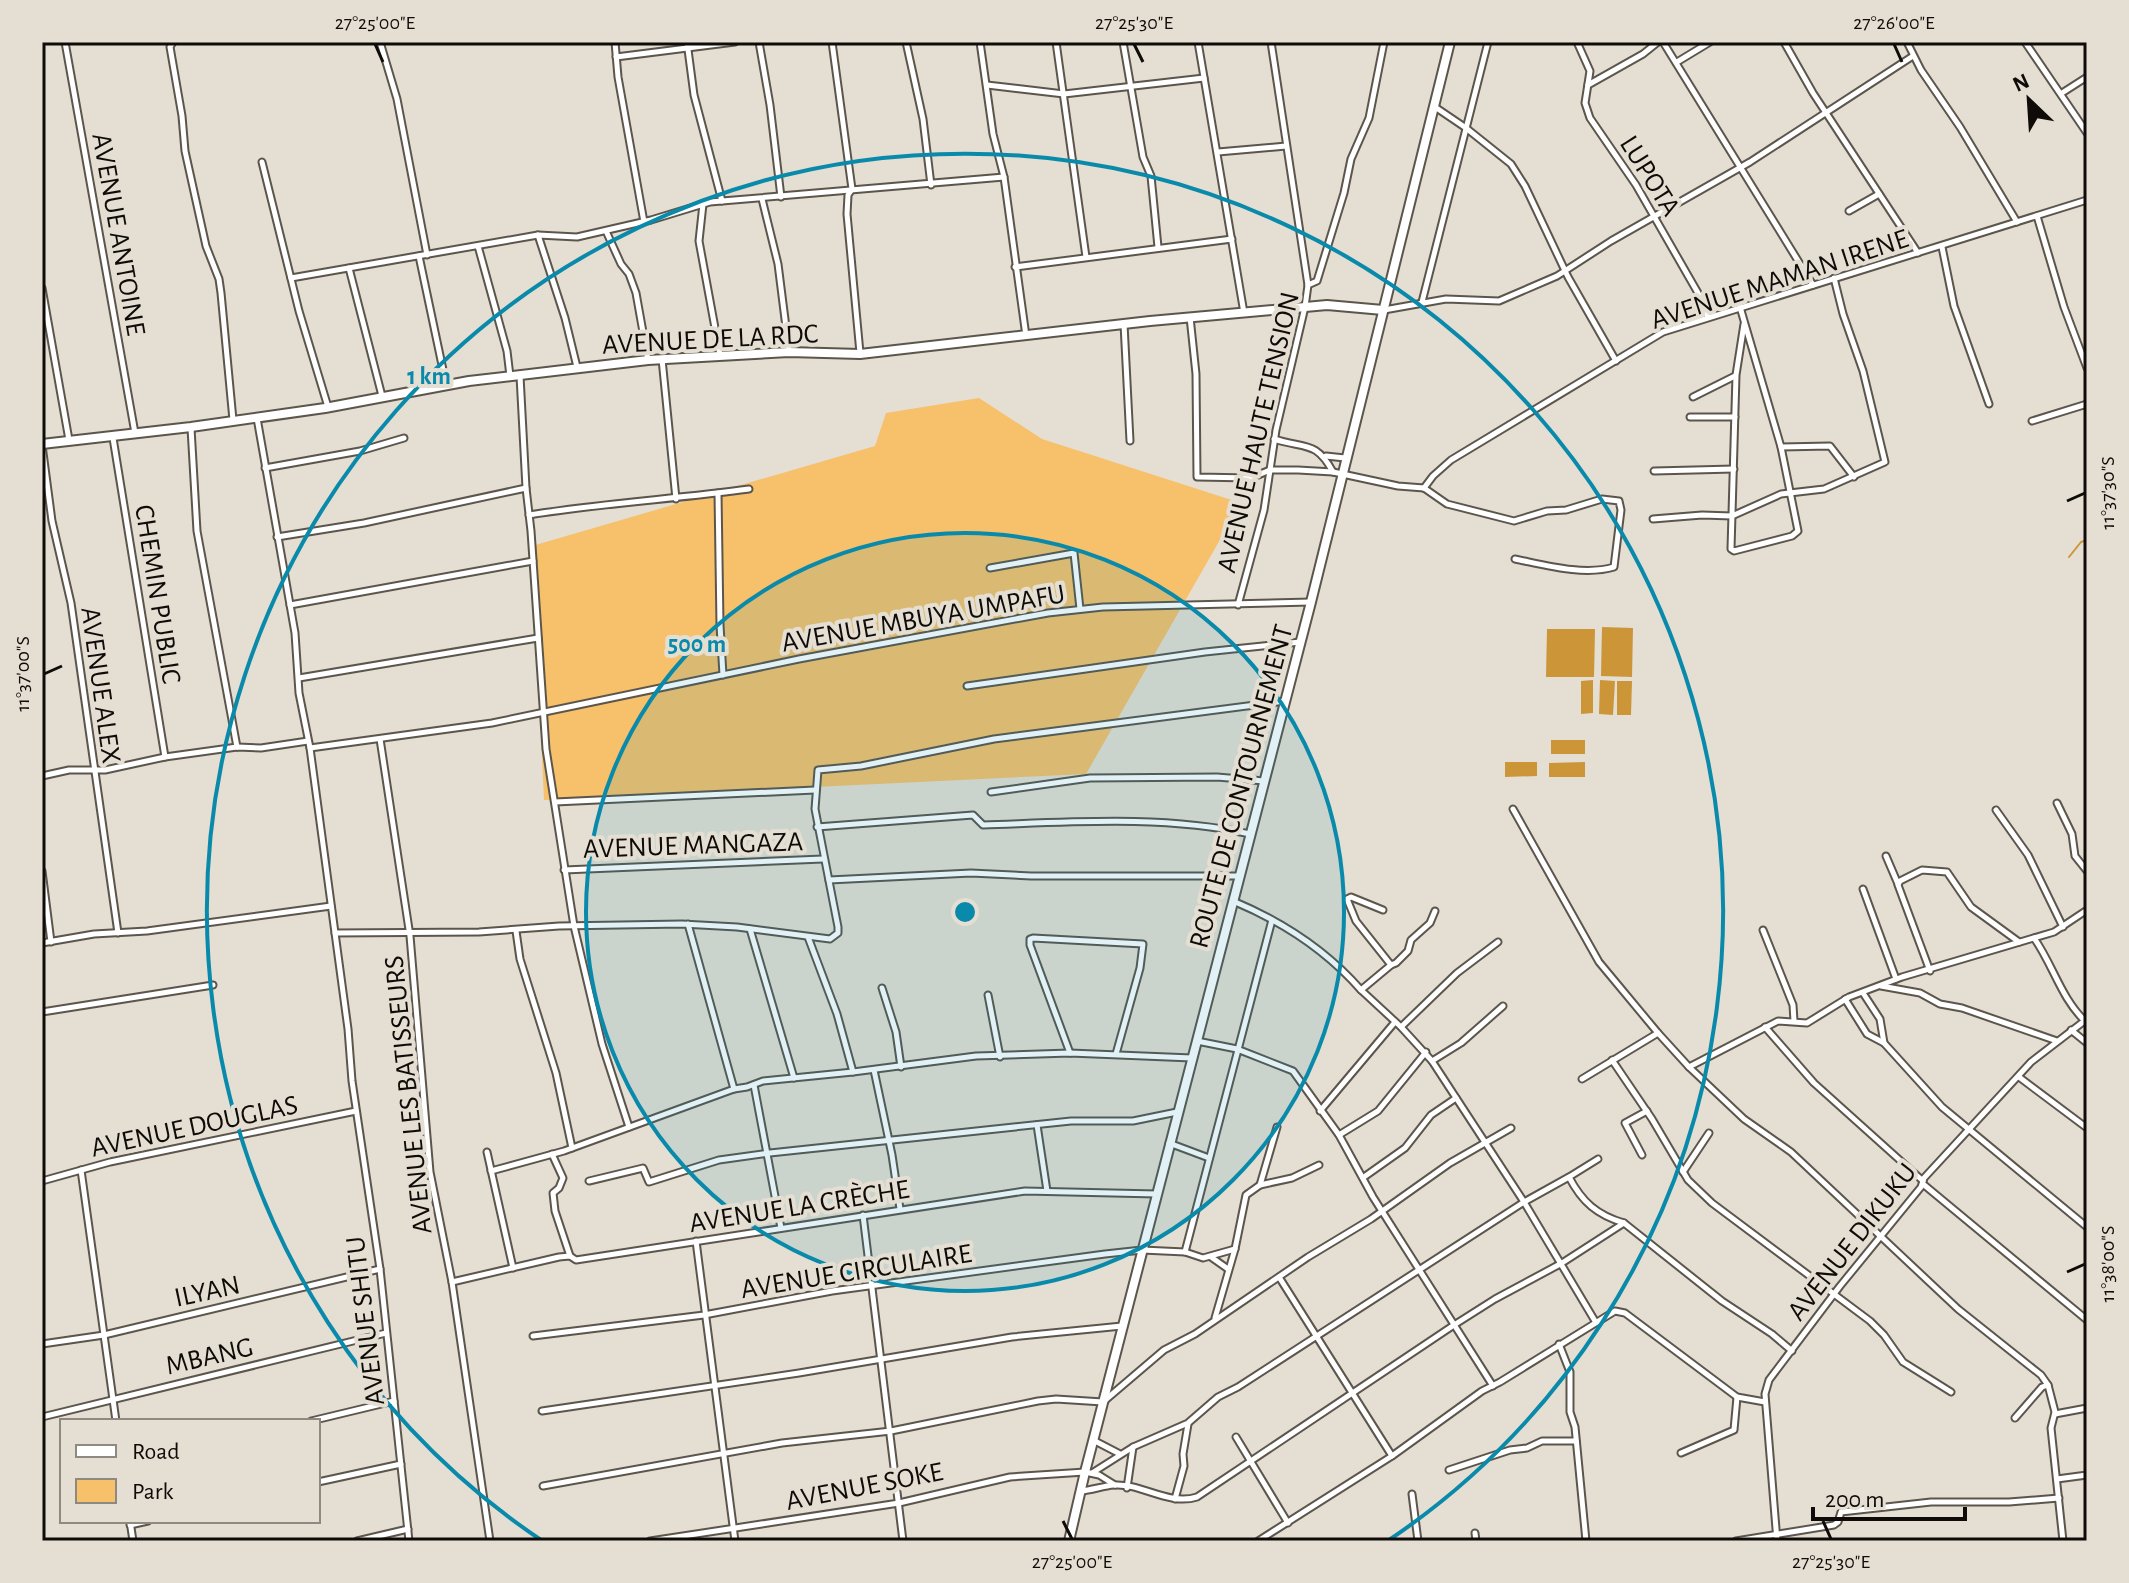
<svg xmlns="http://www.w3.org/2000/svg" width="2129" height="1583" font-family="'Alegreya Sans',sans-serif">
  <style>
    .green { fill: #f7c06a }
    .water { fill: #cc9638 }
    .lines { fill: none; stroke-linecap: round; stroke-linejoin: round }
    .stream { stroke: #cc9638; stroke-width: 2 }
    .street-casing { stroke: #5c554c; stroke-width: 9 }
    .secondary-casing { stroke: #5c554c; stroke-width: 12 }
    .street { stroke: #fff; stroke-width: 5 }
    .secondary { stroke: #fff; stroke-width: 8 }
    .ticks { fill: none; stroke: #0e0b08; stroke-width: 3 }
    .ring { fill: none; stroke: #0a8aab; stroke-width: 4 }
    .labels { text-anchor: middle; stroke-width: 8; stroke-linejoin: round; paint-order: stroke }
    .street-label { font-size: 28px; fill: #0e0b08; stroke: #e5ded2 }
    .centre { fill: #0a8aab; stroke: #e5ded2; stroke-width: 4 }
    .ring-label { font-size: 24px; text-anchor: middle; font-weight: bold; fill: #0a8aab; stroke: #e5ded2; stroke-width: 8; stroke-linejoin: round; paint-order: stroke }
    .neatline { fill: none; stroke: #0e0b08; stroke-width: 3 }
    .ticks-label { font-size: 20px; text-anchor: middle; fill: #0e0b08 }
  </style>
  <rect width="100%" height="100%" fill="#e5ded2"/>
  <polygon class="green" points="979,398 1042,439 1241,503 1086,774 544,800 532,546 875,446 886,413"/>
  <g class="water">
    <polygon points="1602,627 1633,628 1632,677 1601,676"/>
    <polygon points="1547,629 1595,629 1594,677 1546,677"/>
    <polygon points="1593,680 1593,713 1581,714 1581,681"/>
    <polygon points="1600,680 1615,681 1613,715 1599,714"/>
    <polygon points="1617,681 1632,681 1631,715 1617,715"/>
    <rect x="1551" y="740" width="34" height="14"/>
    <polygon points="1505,762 1537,762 1537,776 1505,777"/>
    <polygon points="1585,762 1585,777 1549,777 1549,763"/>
  </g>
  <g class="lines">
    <polyline class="stream" points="2069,557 2081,542 2087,540"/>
    <defs>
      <g id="street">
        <polyline points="65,42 135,433"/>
        <polyline points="173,42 170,47 182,116 185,151 206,246 219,279 221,293 233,420"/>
        <polyline points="380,42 397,99 427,255"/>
        <polyline points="615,42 618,77 644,222"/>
        <polyline points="687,42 694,95 722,201"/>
        <polyline points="759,42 770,105 781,197"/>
        <polyline points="832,42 852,189 848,195 847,214 860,353"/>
        <polyline points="906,42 923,119 931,185"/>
        <polyline points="980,42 993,134 1004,177 1026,336"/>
        <polyline points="1056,42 1086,257"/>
        <polyline points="1123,42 1143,157 1151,176 1158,247"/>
        <polyline points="1198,42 1244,313"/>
        <polyline points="1271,42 1308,285"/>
        <polyline points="1577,42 1590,71 1585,103 1590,118 1636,185 1698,293 1708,317"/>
        <polyline points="1663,42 1813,285"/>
        <polyline points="1784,42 1813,93 1918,253"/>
        <polyline points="1907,42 1921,70 1960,127 2017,222"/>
        <polyline points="2025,42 2087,133"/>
        <polyline points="616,57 735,42"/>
        <polyline points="1677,62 1710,42"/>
        <polyline points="987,85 1064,94 1204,78"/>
        <polyline points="1588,85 1643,54 1658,42"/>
        <polyline points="2062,93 2087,77"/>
        <polyline points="1435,107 1466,128 1511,164 1525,186 1568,277 1616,361"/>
        <polyline points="1218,152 1286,146"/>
        <polyline points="262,162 299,311 328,407"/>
        <polyline points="762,199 778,264 789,351"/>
        <polyline points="703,204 699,241 720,355"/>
        <polyline points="1849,211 1879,194"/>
        <polyline points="2037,216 2064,307 2087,368"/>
        <polyline points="606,231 621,264 629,274 636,293 648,360"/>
        <polyline points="538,235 565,318 577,367"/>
        <polyline points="478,246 507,351 510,376"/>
        <polyline points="1942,247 1954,306 1989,404"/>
        <polyline points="419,256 446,384"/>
        <polyline points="1015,267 1232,239"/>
        <polyline points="349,268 382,396"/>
        <polyline points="291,278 538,235 577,237 651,220 710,202 1004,177"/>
        <polyline points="42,288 69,440"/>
        <polyline points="1422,302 1488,42"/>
        <polyline points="1740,307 1781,447 1798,531 1792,536 1734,551 1731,549 1736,375 1744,324"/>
        <polyline points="1384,310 1446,299 1499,301 1557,276 1611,241 1750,162 1913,56"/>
        <polyline points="1190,317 1196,374 1197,477 1251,478 1270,470 1298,470 1333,472 1398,486 1424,488"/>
        <polyline points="1124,324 1130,441"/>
        <polyline points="662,359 676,499"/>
        <polyline points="520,376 526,488 531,531 546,749 574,926 602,1044 629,1127"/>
        <polyline points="1693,397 1735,376"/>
        <polyline points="1690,417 1735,417"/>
        <polyline points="257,418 295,633 299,693 310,748 348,1029 352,1081 380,1269 409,1541"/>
        <polyline points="2032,421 2087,404"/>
        <polyline points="191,428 197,531 237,747"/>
        <polyline points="113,438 165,757"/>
        <path d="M1274,439C1305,449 1316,440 1333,472"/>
        <polyline points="42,445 52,521 71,603 118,933"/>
        <polyline points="1781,447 1830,446 1854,477"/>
        <polyline points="1326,456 1345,458"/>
        <polyline points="265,468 360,451 404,438"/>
        <polyline points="1654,471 1734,469"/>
        <polyline points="1424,488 1433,476 1451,460 1663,332 2087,200"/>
        <path d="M1424,488L1447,504L1514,521L1547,511L1566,510L1602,499L1619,501L1621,510L1614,567C1584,576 1545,565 1515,559"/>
        <polyline points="718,493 720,625 723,675"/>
        <path d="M529,515C602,503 676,499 749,489"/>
        <polyline points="1653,519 1702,515 1732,516 1781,494 1824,489 1885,462 1863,371 1843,314 1834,278"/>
        <polyline points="277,537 364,523 526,488"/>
        <polyline points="990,568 1074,553 1080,609"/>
        <polyline points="290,605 533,561"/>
        <polyline points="1238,605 1264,510 1276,430 1305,307 1308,285 1317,281 1344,193 1351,159 1369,118 1384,42"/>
        <polyline points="299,678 538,638"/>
        <polyline points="967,686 1205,652 1300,642"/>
        <polyline points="380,739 410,936 430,1172 452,1282 490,1541"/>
        <polyline points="310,748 492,723 799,659 1048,613 1103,607 1311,602"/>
        <polyline points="42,776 69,770 105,770 165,757 237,747 261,748 308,741"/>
        <polyline points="991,792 1090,778 1217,777 1264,781"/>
        <polyline points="555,802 815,790"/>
        <polyline points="2057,803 2072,834 2075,856 2087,871"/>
        <polyline points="1513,809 1599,962 1658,1033 1689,1067 1744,1119 1791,1152 1958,1309 2041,1375 2048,1385 2055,1412 2051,1428 2063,1541"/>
        <polyline points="1996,810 2028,855 2063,927"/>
        <path d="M817,827L973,815L983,825C1072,822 1163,815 1250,834"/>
        <polyline points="1886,856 1898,884"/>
        <polyline points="564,870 823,859"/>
        <polyline points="42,871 51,942"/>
        <polyline points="829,880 971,873 1031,876 1239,876"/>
        <polyline points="1863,889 1896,979"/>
        <path d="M1233,901C1281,921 1327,951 1361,990L1391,965L1396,963L1408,951L1411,940L1430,923L1435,911"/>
        <polyline points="1383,910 1351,897 1347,899 1356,921 1391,965"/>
        <polyline points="688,924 734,1089 747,1087 763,1081 853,1072"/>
        <polyline points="750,929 794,1078"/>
        <polyline points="1763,930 1793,1005 1794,1021"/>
        <polyline points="516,931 520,959 556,1073 572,1148"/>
        <polyline points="335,933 479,932 559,926 682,924 737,927 830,939 838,933 838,927 815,809 818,770 861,766 994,739 1285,701"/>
        <polyline points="808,937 837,1014 853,1072 976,1056 1070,1053 1192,1058"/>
        <path d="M2034,938C2053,965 2061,998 2085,1021"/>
        <polyline points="42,943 94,934 147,931 331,906"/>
        <polyline points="1930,971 1898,885 1900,881 1922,870 1947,872 1971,907 2019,942"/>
        <polyline points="1881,986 1920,993 1940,1004 1962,1008 2057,1041"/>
        <polyline points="882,988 896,1032 901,1067"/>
        <polyline points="1361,990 1401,1027 1457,973 1498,942"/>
        <polyline points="1863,993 1880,1019 1884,1043 1942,1107 2087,1227"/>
        <polyline points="988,995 1000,1057"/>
        <polyline points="1845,999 1867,1034 1884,1043"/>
        <polyline points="42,1012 213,985"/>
        <path d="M1401,1027L1432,1061L1524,1202L1569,1177C1582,1202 1597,1215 1624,1223L1722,1301L1772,1334L1792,1351"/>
        <polyline points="1765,1027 1814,1083 1923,1181"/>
        <polyline points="2071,1030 2087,1043"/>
        <polyline points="1197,1041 1237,1049 1293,1071 1339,1135 1373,1197 1493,1386"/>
        <polyline points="1070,1053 1030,945 1030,939 1033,938 1143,944 1140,968 1116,1054"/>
        <polyline points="1612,1060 1652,1119 1688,1180 1712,1203 1870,1321 1884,1335 1903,1362 1951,1392"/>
        <polyline points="1432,1061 1461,1043 1503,1006"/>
        <polyline points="1689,1067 1778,1021 1807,1023 1849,997 1902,977 2054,932 2087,910"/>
        <polyline points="874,1070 892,1155 900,1209"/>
        <polyline points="2019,1077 2087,1128"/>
        <polyline points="1582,1079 1658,1033"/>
        <polyline points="754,1085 781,1228"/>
        <polyline points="1320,1111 1395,1022"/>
        <polyline points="1037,1125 1047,1191"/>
        <polyline points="1339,1135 1378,1111 1426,1052"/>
        <polyline points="1169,1143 1209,1158"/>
        <polyline points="487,1152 513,1268"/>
        <polyline points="552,1154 563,1178 559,1188 553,1193 555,1211 570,1256"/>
        <polyline points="1642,1155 1625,1123 1647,1111"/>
        <polyline points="81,1170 116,1421"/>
        <polyline points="491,1171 564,1151 734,1089"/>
        <polyline points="1683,1172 1709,1133"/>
        <polyline points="1364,1177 1405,1148 1431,1115 1456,1098"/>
        <polyline points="1569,1177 1598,1159"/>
        <polyline points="42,1181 110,1162 356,1111"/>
        <polyline points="589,1181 643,1168 649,1182 719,1160 770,1153 1071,1121 1133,1121 1177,1112"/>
        <polyline points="1923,1184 2087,1320"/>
        <polyline points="1260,1185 1277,1127"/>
        <polyline points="863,1215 903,1541"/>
        <polyline points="696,1241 735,1541"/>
        <polyline points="1185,1252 1272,920"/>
        <polyline points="1211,1257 1228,1269"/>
        <polyline points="1279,1277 1392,1456"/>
        <polyline points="452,1282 559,1257 570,1256 576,1260 1025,1191 1157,1194"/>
        <polyline points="1215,1318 1235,1249 1246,1195 1260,1185 1292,1178 1319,1165"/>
        <polyline points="533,1336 704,1315 832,1291 1105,1254 1142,1250 1185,1252 1203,1258 1235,1249"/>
        <polyline points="42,1344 104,1335 380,1269"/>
        <polyline points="1559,1344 1570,1372 1570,1412 1575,1427 1586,1541"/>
        <polyline points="542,1411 799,1373 1012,1337 1122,1326"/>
        <polyline points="2055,1414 2087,1408"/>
        <polyline points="42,1417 386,1333"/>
        <polyline points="2015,1418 2042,1387 2048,1385"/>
        <polyline points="311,1421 394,1401"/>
        <polyline points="1236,1437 1288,1523"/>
        <polyline points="1093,1440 1120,1454"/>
        <polyline points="1681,1453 1734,1430 1737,1397"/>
        <polyline points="1449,1470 1510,1450 1527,1448 1542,1441 1576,1441"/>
        <polyline points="1092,1473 1133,1447 1188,1423 1218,1397 1238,1387 1524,1202 1595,1321"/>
        <polyline points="2057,1479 2087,1475"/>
        <polyline points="318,1482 401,1464"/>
        <polyline points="543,1486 782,1443 891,1431 1038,1401 1056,1399 1103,1402 1164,1350 1195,1334 1308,1257 1371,1219 1450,1163 1511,1128"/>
        <polyline points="1127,1488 1133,1447"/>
        <path d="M1081,1491C1092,1490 1103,1486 1114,1485C1141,1483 1169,1506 1197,1497L1454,1325L1495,1299L1562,1263L1624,1223"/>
        <polyline points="1412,1494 1418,1541"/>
        <polyline points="1175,1499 1184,1466 1183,1454 1188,1424"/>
        <polyline points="130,1521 133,1541"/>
        <polyline points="130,1525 148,1521"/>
        <polyline points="1475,1533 1476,1541"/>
        <polyline points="357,1541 408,1529"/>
        <polyline points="650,1541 899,1503 1010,1477 1085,1472 1099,1475 1115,1485"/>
        <polyline points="1258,1541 1392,1456 1482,1391 1500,1382 1615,1311 1625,1313 1737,1397 1765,1402"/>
        <polyline points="1736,1541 1834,1525 1838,1522 1841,1512 1931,1502 2009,1502 2059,1498"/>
        <polyline points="1777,1541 1765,1394 1769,1380 1840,1286 1921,1187 1924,1178 2031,1062 2087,1019"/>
      </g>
      <g id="secondary">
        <polyline points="42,444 191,427 325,408 469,381 648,360 789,352 860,354 1150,321 1327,305 1383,310"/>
        <polyline points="1069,1541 1085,1472 1311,602 1450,42"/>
      </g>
    </defs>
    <use href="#street" class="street-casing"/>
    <use href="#secondary" class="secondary-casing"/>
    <use href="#street" class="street"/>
    <use href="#secondary" class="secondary"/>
  </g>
  <path class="ticks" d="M375,44L383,62M1134,44L1143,62M1894,44L1902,62M2067,501L2085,493M44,674L62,666M2067,1272L2085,1264M1063,1521L1072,1539M1823,1521L1831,1539"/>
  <circle cx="965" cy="912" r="379" fill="#0a8aab" fill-opacity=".12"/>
  <g class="ring">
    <circle cx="965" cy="912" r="379"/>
    <path d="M541 1540A758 758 0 1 1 1389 1540"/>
  </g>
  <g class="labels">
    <g class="street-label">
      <text transform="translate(1651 175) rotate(58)" y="10">LUPOTA</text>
      <text transform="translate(120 234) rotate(80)" y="10">AVENUE ANTOINE</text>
      <text transform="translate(1779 278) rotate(-18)" y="10">AVENUE MAMAN IRENE</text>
      <text transform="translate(710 338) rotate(-3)" y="10">AVENUE DE LA RDC</text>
      <text transform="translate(1257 432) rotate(-77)" y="10">AVENUE HAUTE TENSION</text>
      <text transform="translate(159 594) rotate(81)" y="10">CHEMIN PUBLIC</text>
      <text transform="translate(923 617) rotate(-10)" y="10">AVENUE MBUYA UMPAFU</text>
      <text transform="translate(102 685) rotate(82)" y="10">AVENUE ALEX</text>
      <text transform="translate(1240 786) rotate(-75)" y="10">ROUTE DE CONTOURNEMENT</text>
      <text transform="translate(693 844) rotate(-2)" y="10">AVENUE MANGAZA</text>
      <text transform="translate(407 1095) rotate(-96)" y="10">AVENUE LES BATISSEURS</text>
      <text transform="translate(194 1125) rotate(-12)" y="10">AVENUE DOUGLAS</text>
      <text transform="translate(799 1205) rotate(-9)" y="10">AVENUE LA CRÈCHE</text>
      <text transform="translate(1851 1241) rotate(-52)" y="10">AVENUE DIKUKU</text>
      <text transform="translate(856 1270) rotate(-9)" y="10">AVENUE CIRCULAIRE</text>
      <text transform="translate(207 1290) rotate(-12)" y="10">ILYAN</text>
      <text transform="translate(364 1321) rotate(-97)" y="10">AVENUE SHITU</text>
      <text transform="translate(209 1355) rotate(-13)" y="10">MBANG</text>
      <text transform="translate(864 1485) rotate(-11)" y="10">AVENUE SOKE</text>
    </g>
  </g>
  <circle cx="965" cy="912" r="12" class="centre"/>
  <g class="ring-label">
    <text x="429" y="384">1 km</text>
    <text x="697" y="652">500 m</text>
  </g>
  <rect width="2129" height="1583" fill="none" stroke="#e5ded2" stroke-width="88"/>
  <rect x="60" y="1419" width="260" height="104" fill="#e5ded2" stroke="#8f8a81" stroke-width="2"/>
  <rect x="76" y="1445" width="40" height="12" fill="#ffffff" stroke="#8f8a81" stroke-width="2"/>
  <text x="132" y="1459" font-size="24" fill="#0e0b08">Road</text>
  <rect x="76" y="1479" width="40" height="24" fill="#f7c06a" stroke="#8f8a81" stroke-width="2"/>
  <text x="132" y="1499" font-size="24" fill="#0e0b08">Park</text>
  <g transform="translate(2029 100) rotate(335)" stroke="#e5ded2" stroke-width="6" paint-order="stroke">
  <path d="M0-6L14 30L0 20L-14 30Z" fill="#0e0b08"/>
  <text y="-12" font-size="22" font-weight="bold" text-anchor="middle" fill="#0e0b08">N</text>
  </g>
  <path d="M1813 1507v12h152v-12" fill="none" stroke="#0e0b08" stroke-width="4"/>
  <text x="1825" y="1507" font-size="24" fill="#0e0b08" stroke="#e5ded2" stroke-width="6" paint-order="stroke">200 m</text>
  <rect x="44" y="44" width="2041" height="1495" class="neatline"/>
  <g class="ticks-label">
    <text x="375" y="29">27°25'00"E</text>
    <text x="1134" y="29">27°25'30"E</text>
    <text x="1894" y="29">27°26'00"E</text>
    <text transform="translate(2107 493) rotate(-90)" y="7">11°37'30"S</text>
    <text transform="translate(22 674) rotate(-90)" y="7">11°37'00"S</text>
    <text transform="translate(2107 1264) rotate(-90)" y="7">11°38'00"S</text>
    <text x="1072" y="1568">27°25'00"E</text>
    <text x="1831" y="1568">27°25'30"E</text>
  </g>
</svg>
